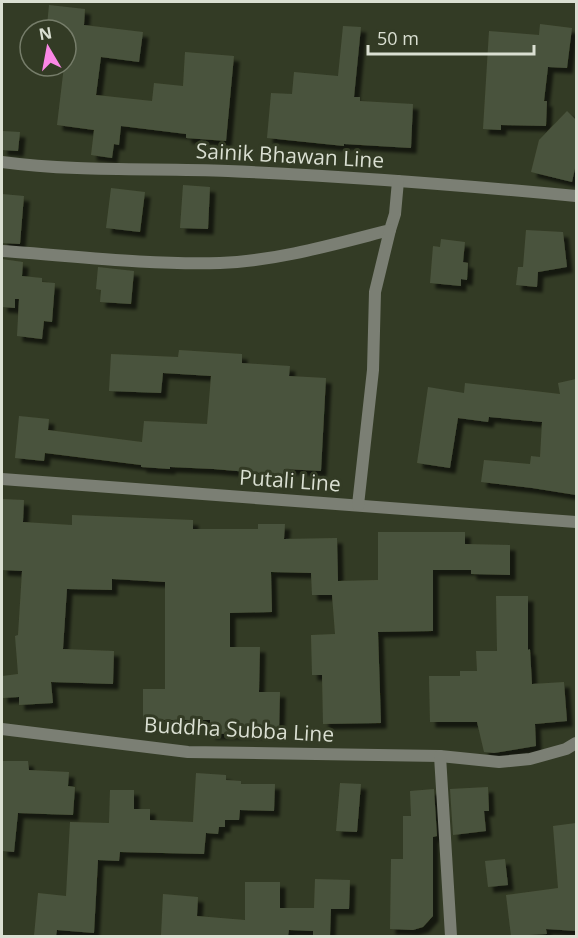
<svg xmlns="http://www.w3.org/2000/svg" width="578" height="938" font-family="'Open Sans',sans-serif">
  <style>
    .building { fill: #4a533c; filter: url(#shadow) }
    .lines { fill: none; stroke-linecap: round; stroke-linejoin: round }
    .street { stroke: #7b7f74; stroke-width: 12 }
    .labels { text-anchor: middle; stroke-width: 6; stroke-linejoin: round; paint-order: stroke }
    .street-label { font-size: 21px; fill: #dadfd2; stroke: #333b25 }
  </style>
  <defs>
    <filter id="shadow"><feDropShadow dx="5.5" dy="5.5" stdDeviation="1.5" flood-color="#0009"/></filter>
  </defs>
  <rect width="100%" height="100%" fill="#333b25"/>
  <g class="building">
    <polygon points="49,5 85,9 84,25 143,32 139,62 101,57 96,95 152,101 154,83 183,86 185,52 234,56 226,141 186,138 186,134 121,126 119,145 114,144 112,158 91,155 94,130 57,125 64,66 66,66 66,28 47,26"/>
    <polygon points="540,24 572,28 567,68 548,67 544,101 547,101 546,126 501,125 501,130 483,129 489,31 539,35"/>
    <polygon points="343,26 361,27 354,97 360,97 360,101 413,104 411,148 344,144 344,146 267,138 271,93 292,94 294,72 338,76"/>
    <polygon points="567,111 576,120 576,164 572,182 531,172 539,140"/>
    <polygon points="2,131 20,132 18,151 2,150"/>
    <polygon points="183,185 210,187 208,229 180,228"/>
    <polygon points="111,188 145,192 140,232 106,228"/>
    <polygon points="2,194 24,196 20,244 2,243"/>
    <polygon points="526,230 563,232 567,267 538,272 537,287 516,285 518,267 523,267"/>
    <polygon points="441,239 465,242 463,262 468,263 467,280 461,279 461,286 430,283 433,246 440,247"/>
    <polygon points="2,259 23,262 22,276 42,278 42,282 55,283 52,322 44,321 42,339 17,336 19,299 15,299 15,308 2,307"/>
    <polygon points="98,267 134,271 131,304 100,302 101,290 96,289"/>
    <polygon points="179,350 242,354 242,363 290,366 289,376 326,378 321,471 284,469 284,475 213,469 170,467 170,469 141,467 141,465 45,453 44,461 15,458 19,416 49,419 48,430 142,442 144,421 207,424 211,376 163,373 161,393 109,391 111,354 178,357"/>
    <polygon points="576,379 576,495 532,488 481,482 484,460 530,464 531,456 540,457 542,422 489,417 488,422 458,418 450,468 417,463 428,387 464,393 465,383 560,394 558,383"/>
    <polygon points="2,499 24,500 23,522 72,525 72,515 193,520 193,529 258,529 258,524 285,524 284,539 337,538 338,581 378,580 378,532 465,532 465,544 510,545 510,575 471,574 471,570 433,570 433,631 378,632 381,723 323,724 322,675 312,675 311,635 335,634 332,595 312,595 311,573 271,572 272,612 230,613 230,647 260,647 259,692 280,692 279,733 210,734 210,720 161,720 161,724 143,724 143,689 165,689 165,582 112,579 112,590 67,589 63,649 114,651 113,684 51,682 53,703 19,705 19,697 2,698 2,676 18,674 15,636 18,635 22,571 2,570"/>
    <polygon points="496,596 528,596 528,650 530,649 532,684 564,682 567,721 535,724 536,746 494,753 484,752 477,722 430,722 429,676 460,676 460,671 477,671 476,651 497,651"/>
    <polygon points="2,761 28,761 29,770 69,772 68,786 75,787 73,815 18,813 14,852 2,851"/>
    <polygon points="196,773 226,775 226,780 241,781 241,784 275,784 274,811 240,810 239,820 225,820 225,827 219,827 218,834 206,833 204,854 120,852 119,861 98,860 94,933 57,930 56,936 34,936 38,893 66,896 70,822 109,823 110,790 134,790 134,809 150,809 150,820 193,822"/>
    <polygon points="340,783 361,784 357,832 336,831"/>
    <polygon points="488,787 489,811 484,811 486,831 453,835 450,789"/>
    <polygon points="434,789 437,836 433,837 433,916 423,927 413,930 390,929 391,859 403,859 403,816 411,816 410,791"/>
    <polygon points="576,823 576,931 546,929 547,934 511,936 506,895 558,888 553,826"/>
    <polygon points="505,859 508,885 488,887 485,861"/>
    <polygon points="315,879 350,880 349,909 331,909 330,936 313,936 313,931 289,930 288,936 161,935 163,894 198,897 197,916 245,920 245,882 280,882 280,908 314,908"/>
  </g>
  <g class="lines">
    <g class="street">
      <path d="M2,162C77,172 152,168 228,171C344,176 461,185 576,196"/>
      <path d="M2,251C74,256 147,265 220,263C277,261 335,244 390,230L395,214L398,181"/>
      <polyline points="2,479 576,522"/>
      <polyline points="358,505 373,370 375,292 390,230"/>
      <polyline points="2,729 188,752 440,756 499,762 530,759 566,749 576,743"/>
      <polyline points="440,756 451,936"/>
    </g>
  </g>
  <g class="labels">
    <g class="street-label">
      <text transform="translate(290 156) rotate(3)" y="7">Sainik Bhawan Line</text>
      <text transform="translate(290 481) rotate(4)" y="7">Putali Line</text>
      <text transform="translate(239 730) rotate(3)" y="7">Buddha Subba Line</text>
    </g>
  </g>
  <rect width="578" height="938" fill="none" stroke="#dadfd2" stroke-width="6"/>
  <g transform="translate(48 48) rotate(350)"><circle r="28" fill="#333b25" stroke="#767d6a" stroke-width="1.5"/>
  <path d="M0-4.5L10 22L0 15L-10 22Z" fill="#fb87e6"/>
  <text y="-9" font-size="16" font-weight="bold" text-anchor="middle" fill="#dadfd2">N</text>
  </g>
  <path d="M368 45v9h166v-9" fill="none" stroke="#dadfd2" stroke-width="3"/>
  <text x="377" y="45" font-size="18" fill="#dadfd2" stroke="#333b25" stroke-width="4.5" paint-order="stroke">50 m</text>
</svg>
